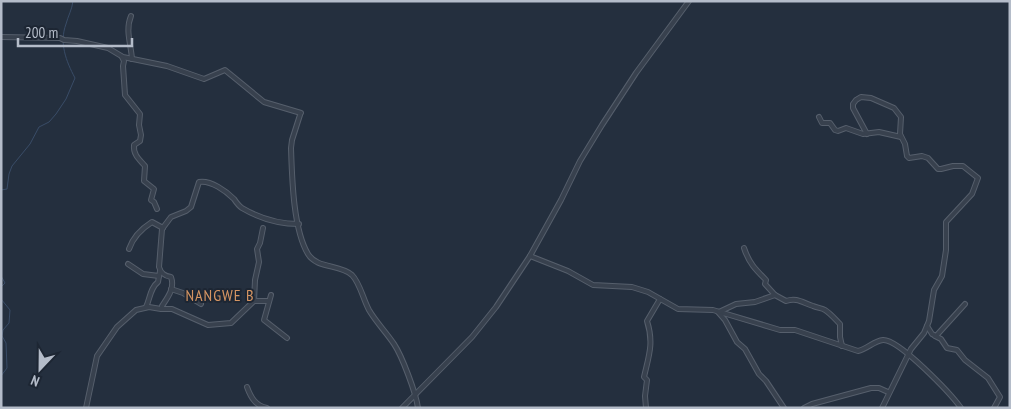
<svg xmlns="http://www.w3.org/2000/svg" width="1011" height="409" font-family="'PT Sans Narrow',sans-serif">
  <style>
    .lines { fill: none; stroke-linecap: round; stroke-linejoin: round }
    .stream { stroke: #394c67; stroke-width: 1 }
    .minor-casing { stroke: #565f6c; stroke-width: 6 }
    .minor { stroke: #38414e; stroke-width: 4 }
    .labels { text-anchor: middle; stroke-width: 4; stroke-linejoin: round; paint-order: stroke }
    .quarter-label { font-size: 16px; letter-spacing: 1px; fill: #d59563; stroke: #1d2633 }
  </style>
  <rect width="100%" height="100%" fill="#242f3e"/>
  <g class="lines">
    <g class="stream">
      <path d="M1,190L7,189L9,174L12,166L30,144L39,127L49,122L56,114L66,99L75,78C66,61 59,43 66,24C68,16 72,10 73,1"/>
      <polyline points="1,276 5,283 1,287"/>
      <polyline points="1,299 10,310 9,323 3,330 2,336 6,343 7,368 1,376"/>
    </g>
    <defs>
      <g id="minor">
        <path d="M131,16C125,30 131,44 132,59"/>
        <polyline points="1,37 60,38 64,40 77,41 108,48 123,57 167,66 204,79 225,70 264,102 301,113"/>
        <path d="M122,57L124,61L123,66L125,95L140,114L139,125L141,135L140,141L134,145C133,155 140,160 145,166L144,181L154,189L151,200L154,202L157,209"/>
        <path d="M300,115L292,140L291,148C292,177 293,229 308,254C317,269 340,264 352,275C360,283 363,299 369,310C376,322 386,332 394,344C402,356 416,393 418,408"/>
        <polyline points="819,117 822,123 830,123 835,130 838,131 846,128 863,134 879,132 901,137"/>
        <polyline points="867,134 853,108 853,104 856,100 861,97 871,98 894,108 901,117 900,134 905,144 907,156 909,158 922,156 928,158 938,169 941,169 953,166 963,166 978,178 972,194 946,222 946,250 942,276 934,290 929,321 924,333 911,349 882,408"/>
        <path d="M744,248C749,263 755,269 766,280L765,284L775,295L786,301C797,297 803,303 813,306C817,308 822,308 825,310C830,313 836,320 840,324V337L842,346"/>
        <path d="M129,249C133,237 141,229 152,222L163,228"/>
        <path d="M530,256L568,271L593,285L632,287L648,292L678,309L713,310L780,330H795L858,351C867,349 874,341 883,340C899,339 951,394 961,408"/>
        <polyline points="128,264 143,274 159,276"/>
        <polyline points="171,289 183,293 201,304"/>
        <polyline points="271,295 264,320 287,338"/>
        <polyline points="254,301 255,280 259,262 257,249 260,243 263,228"/>
        <path d="M146,307C150,299 150,288 158,282L160,271"/>
        <path d="M162,309V306C168,297 175,288 171,277C165,276 161,274 159,267L162,229L171,217L186,211L191,207L199,182C211,180 226,191 234,199C236,202 239,206 242,208C259,218 280,224 299,224"/>
        <polyline points="718,312 725,320 737,342 745,349 759,374 766,381 784,408"/>
        <polyline points="719,312 736,304 755,302 775,295"/>
        <polyline points="927,326 932,334 936,336 965,304"/>
        <polyline points="935,336 941,339 947,348 957,350 965,360 988,378 1000,397 994,408"/>
        <path d="M247,387C251,398 256,406 267,408"/>
        <polyline points="86,408 97,356 117,327 136,310 149,307 161,309 172,309 208,325 231,323 254,301 269,301"/>
        <polyline points="402,408 472,337 496,307 530,256 561,200 580,161 602,125 636,73 689,1"/>
        <path d="M646,408L645,396L647,380L644,377C649,355 654,343 647,321L660,299"/>
        <polyline points="804,408 812,404 871,388 879,388 888,392"/>
      </g>
    </defs>
    <use href="#minor" class="minor-casing"/>
    <use href="#minor" class="minor"/>
  </g>
  <g class="labels">
    <g class="quarter-label">
      <text x="220" y="301">NANGWE B</text>
    </g>
  </g>
  <rect width="1011" height="409" fill="none" stroke="#b4bcc9" stroke-width="5"/>
  <g transform="translate(40 369) rotate(202)" stroke="#1d2633" stroke-width="4" paint-order="stroke">
  <path d="M0-4L9 19L0 12L-9 19Z" fill="#b4bcc9"/>
  <text y="-8" font-size="14" font-weight="bold" text-anchor="middle" fill="#b4bcc9">N</text>
  </g>
  <path d="M18 38v8h114v-8" fill="none" stroke="#b4bcc9" stroke-width="2.5"/>
  <text x="25" y="38" font-size="15" fill="#b4bcc9" stroke="#1d2633" stroke-width="4" paint-order="stroke">200 m</text>
</svg>
